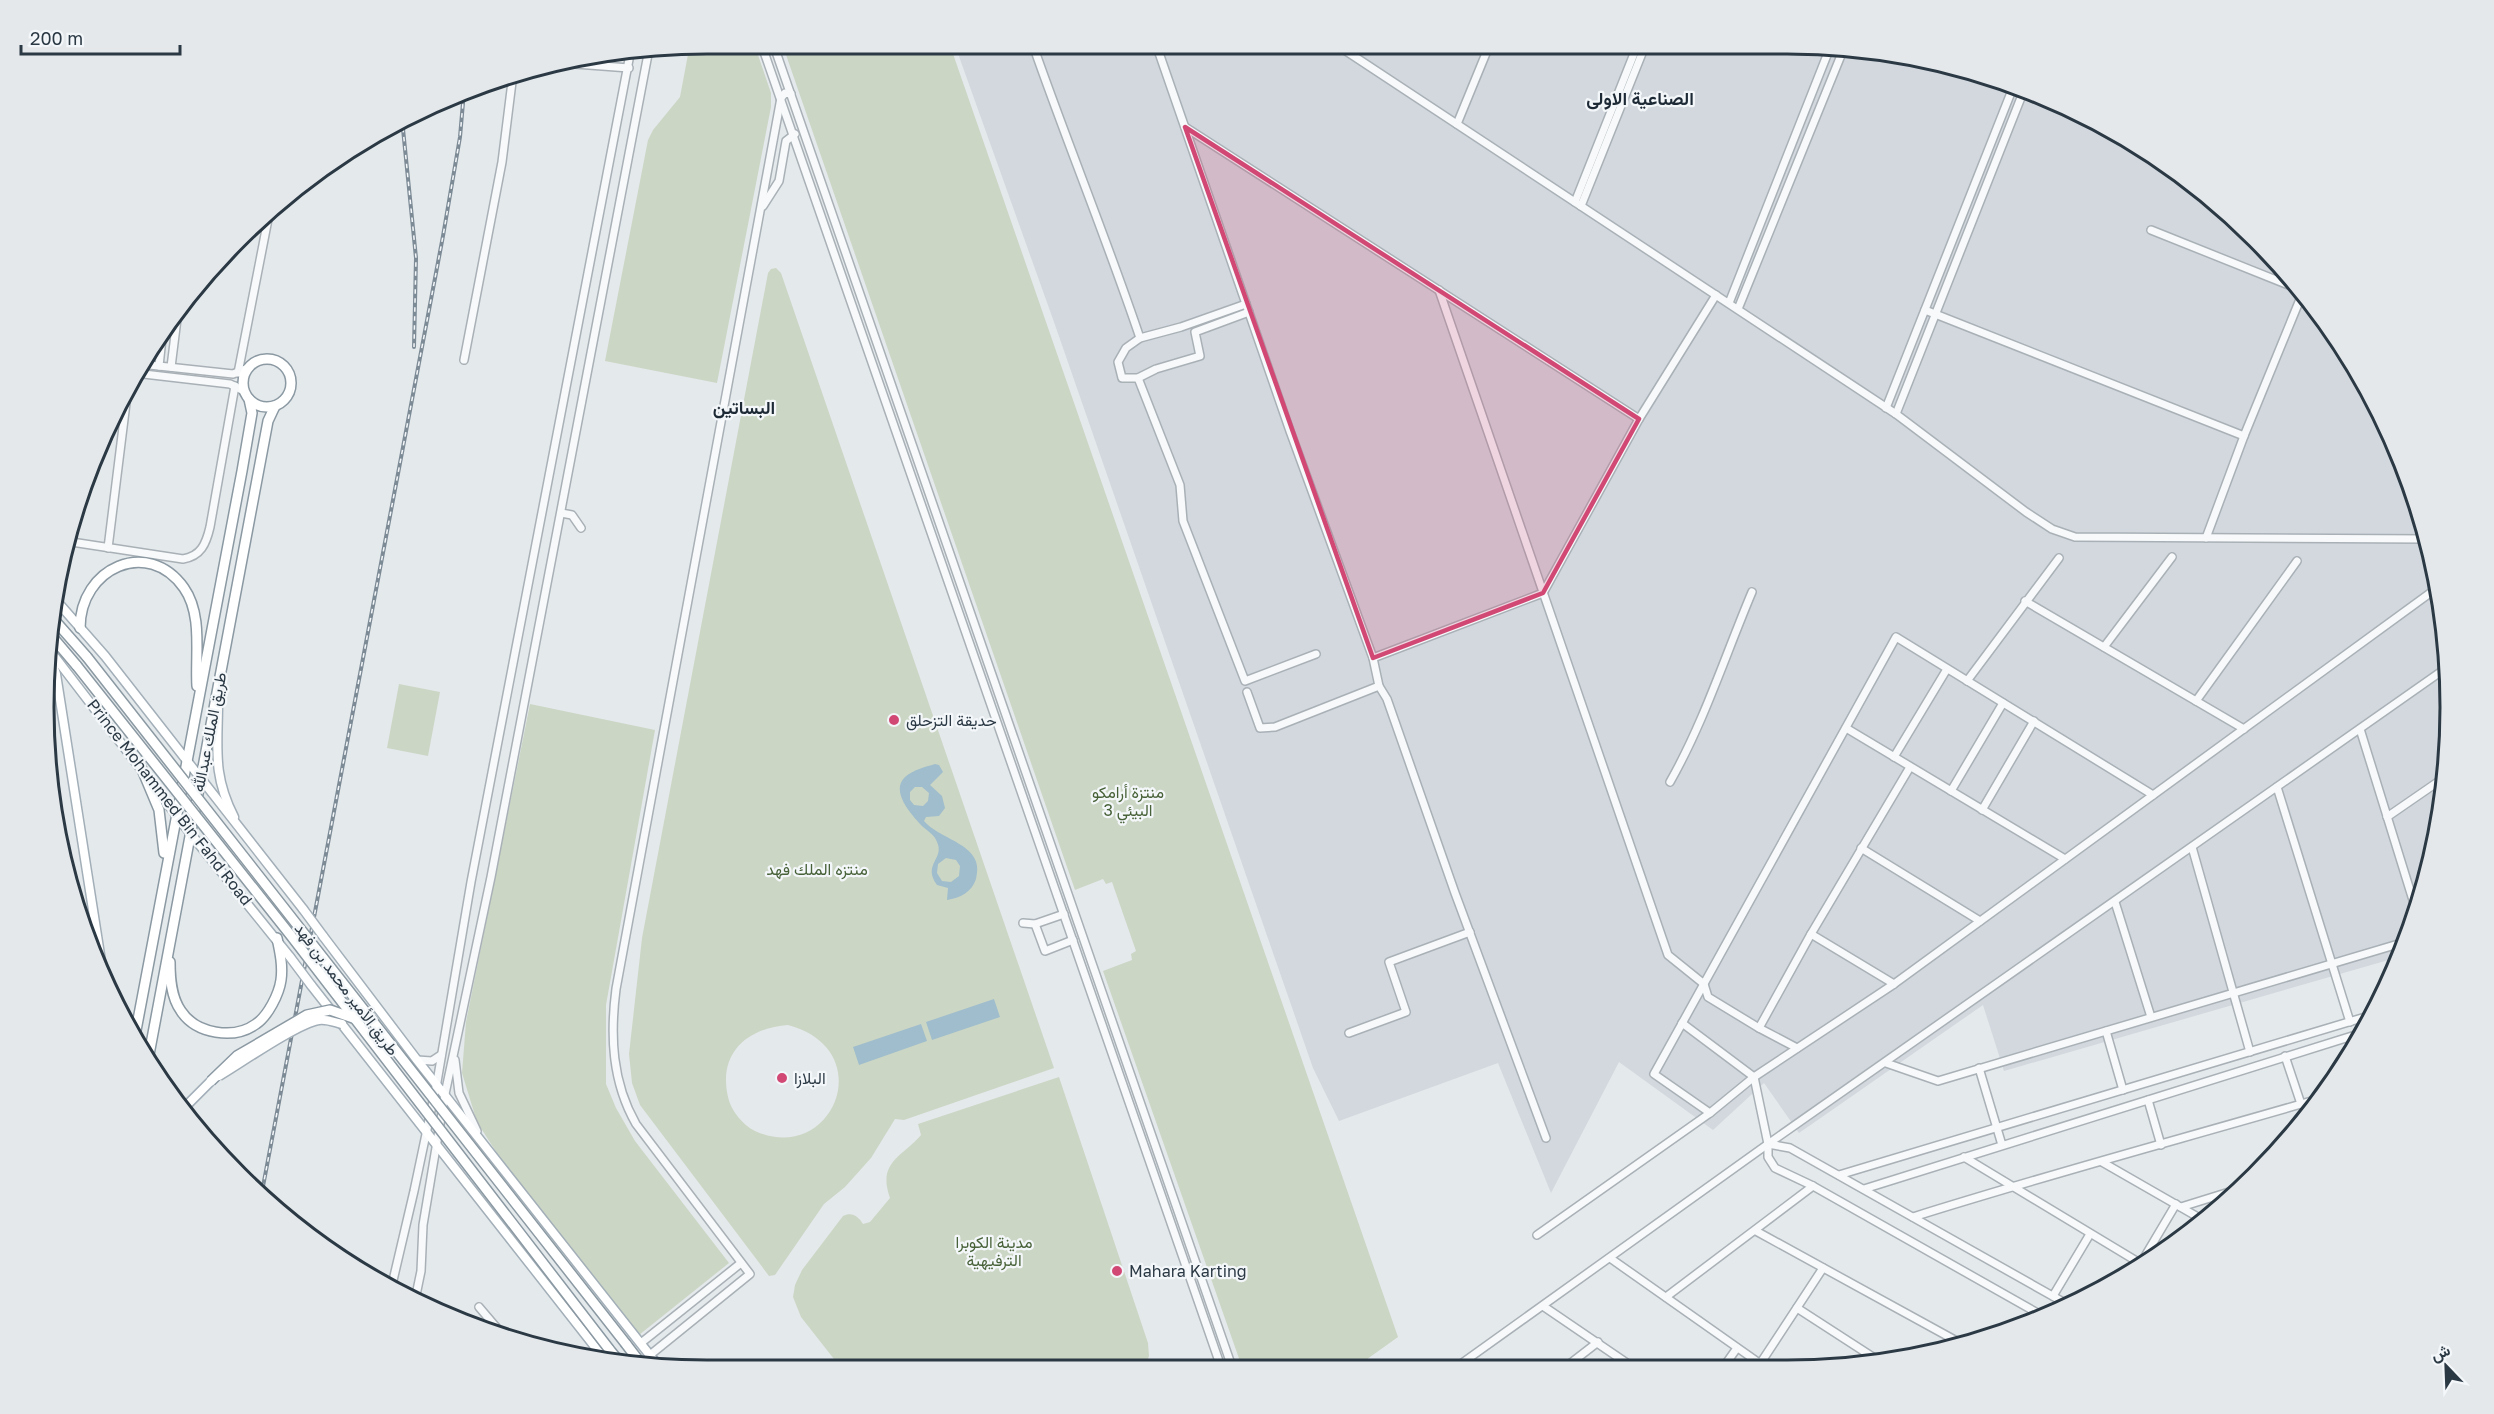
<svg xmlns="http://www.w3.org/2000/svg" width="2494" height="1414" font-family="'Golos Text',Vazirmatn,sans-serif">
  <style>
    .built { fill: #d2d8de }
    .green { fill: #ccd6c5; fill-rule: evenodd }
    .water { fill: #9fbdcc; fill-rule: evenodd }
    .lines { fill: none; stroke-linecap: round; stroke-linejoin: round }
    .minor-casing { stroke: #a9b1b7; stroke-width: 10 }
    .major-casing { stroke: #a3afb8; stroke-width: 11 }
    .highway-casing { stroke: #8b99a3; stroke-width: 12 }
    .minor { stroke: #f7f9fa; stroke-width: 7 }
    .major { stroke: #fff; stroke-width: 8 }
    .highway { stroke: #fff; stroke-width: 9 }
    .rail-casing { stroke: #7d8b96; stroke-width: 4 }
    .rail { stroke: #f4f7f9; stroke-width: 1.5; stroke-dasharray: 4.5; stroke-linecap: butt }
    .major-bridge-casing { stroke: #a3afb8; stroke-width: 11; stroke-linecap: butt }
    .highway-bridge-casing { stroke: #8b99a3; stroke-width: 12; stroke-linecap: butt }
    .major-bridge { stroke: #fff; stroke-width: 8 }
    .highway-bridge { stroke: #fff; stroke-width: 9 }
    .marked { fill: #d24875; fill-opacity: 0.2; stroke: #d24875; stroke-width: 4.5; stroke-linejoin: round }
    .poi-dot { fill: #d24875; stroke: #f4f7f9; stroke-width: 2 }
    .labels { text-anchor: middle; stroke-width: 4.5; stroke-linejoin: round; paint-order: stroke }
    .poi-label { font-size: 16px; fill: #2b3945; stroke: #f4f7f9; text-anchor: start }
    .street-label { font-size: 16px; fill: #2b3945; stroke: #f4f7f9 }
    .park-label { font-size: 16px; fill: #476138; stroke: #f4f7f9 }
    .neighbourhood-label { font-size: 18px; font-weight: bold; fill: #1d2a36; stroke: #f4f7f9 }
    .rim { fill: none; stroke: #2b3945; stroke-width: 3 }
  </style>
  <rect width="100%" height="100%" fill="#e4e9ec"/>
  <polygon class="built" points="1830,45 2000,79 2119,133 2225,208 2314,303 2382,414 2428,536 2449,664 2445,794 2415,921 2399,957 2004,1071 1983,1005 1799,1133 1764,1083 1713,1130 1619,1062 1551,1193 1498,1063 1339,1121 1313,1068 1054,322 956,48"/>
  <g class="green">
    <polygon points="951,48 1398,1337 1356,1367 1242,1367 1103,971 1132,960 1131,954 1136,951 1112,882 1106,884 1103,879 1075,890 784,49"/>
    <polygon points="689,49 756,49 771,93 771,107 717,383 605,361 648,140 653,130 680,97"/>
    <path d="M776,268L781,273L1054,1068L904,1120L895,1119L871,1158L845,1187L824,1204L775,1275L769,1276L640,1105L632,1083L629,1054L642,938L768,273L771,269ZM788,1025C881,1050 832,1166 755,1131C743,1125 731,1111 728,1097C718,1053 747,1028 788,1025Z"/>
    <polygon points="399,684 440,692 428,756 387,748"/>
    <polygon points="530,704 655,730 606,1005 606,1084 616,1108 635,1141 729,1263 639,1335 500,1158 477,1122 462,1073 466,1022"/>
    <path d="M1059,1077L1148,1343L1149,1356L1145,1367L841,1368L801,1317L793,1297L795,1285L802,1270L843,1216C852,1211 859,1217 863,1224L870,1222L890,1198C877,1162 902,1157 921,1135L918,1124Z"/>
  </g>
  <g class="water">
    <path d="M935,764L939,765L943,772L930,785L942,796L945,808L939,816L926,817L924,821C941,841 986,844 976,879C972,892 960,898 947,900L948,888L937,885C922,864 945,859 937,842C935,835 926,830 921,825C911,814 890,791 905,777C913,770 925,767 935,764ZM915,787H922L929,793L928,801L923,806L914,805L910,800V792ZM946,858L956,860L960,866L959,876L951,882L942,881L937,873L938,864Z"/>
    <polygon points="994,999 1000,1017 932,1040 926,1022"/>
    <polygon points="921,1024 927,1041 859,1065 853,1047"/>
  </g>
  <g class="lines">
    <defs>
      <g id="minor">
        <polyline points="1157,47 1290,431 1373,658 1379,686 1387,699 1455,893 1546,1138"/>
        <polyline points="1340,47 1896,414 2026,512 2052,529 2075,537 2428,539"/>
        <path d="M1034,48C1068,145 1107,240 1140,338"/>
        <polyline points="763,49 1221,1367"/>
        <polyline points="775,49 1232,1367"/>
        <polyline points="562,63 629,68"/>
        <polyline points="1457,124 1489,46"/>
        <polyline points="1185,127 1639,419"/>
        <polyline points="1575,202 1637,46"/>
        <polyline points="763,206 779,181 786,141 795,134"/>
        <polyline points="1581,206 1645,46"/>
        <polyline points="2151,230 2301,290"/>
        <polyline points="1439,290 1668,955 1704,984 1708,997 1759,1028"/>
        <polyline points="1729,303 1831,45"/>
        <polyline points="1246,304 1181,327 1140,338 1126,348 1118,362 1122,378 1138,378 1156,369 1200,356 1195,332 1249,312"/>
        <polyline points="1738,309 1844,48"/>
        <polyline points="1925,310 2244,436"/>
        <polyline points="464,360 502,162 513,74"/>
        <polyline points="140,364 233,374 248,368"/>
        <polyline points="159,366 163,329"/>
        <polyline points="171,367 178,311"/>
        <polyline points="135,373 230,384 244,391"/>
        <polyline points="238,373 270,209"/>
        <polyline points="1138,378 1180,485 1183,521 1245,681 1316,654"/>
        <polyline points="1886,408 2014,85"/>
        <polyline points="1896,414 2024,90"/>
        <polyline points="561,513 572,515 581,528"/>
        <polyline points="2206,538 2244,436 2303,292"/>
        <path d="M65,541L183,559C201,556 206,544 210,527L235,386"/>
        <polyline points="108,548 128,387"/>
        <polyline points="2025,601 2244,729"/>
        <polyline points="2104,647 2172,557"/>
        <polyline points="1373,658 1543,593 1639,419 1716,295"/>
        <polyline points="1967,681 2059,558"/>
        <polyline points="1247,692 1260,728 1275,727 1379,686"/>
        <polyline points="2196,701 2297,561"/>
        <polyline points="1846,728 2065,859"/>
        <polyline points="2360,729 2417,913"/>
        <polyline points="1894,757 1947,669"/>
        <path d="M1670,782C1704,722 1725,656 1752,592"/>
        <polyline points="2277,787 2350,1022"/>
        <polyline points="1951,791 2003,703"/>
        <polyline points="1982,810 2034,721"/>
        <polyline points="2387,817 2445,777"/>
        <polyline points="2192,847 2250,1052"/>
        <polyline points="1861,848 1980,921"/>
        <polyline points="2115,902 2151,1017"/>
        <polyline points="1023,923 1035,924 1064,914"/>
        <polyline points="1035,924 1045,951 1073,940"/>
        <polyline points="1811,934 1894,984"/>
        <polyline points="1682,1023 1754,1077 1768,1144 1768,1157 1775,1168 1813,1186 2041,1315"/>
        <polyline points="2106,1031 2123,1090"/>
        <polyline points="1349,1033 1406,1012 1389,962 1470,932"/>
        <polyline points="1797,1048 1759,1028 1811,934 1910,767"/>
        <polyline points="2285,1056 2301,1104"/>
        <polyline points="417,1060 432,1061 441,1055"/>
        <polyline points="455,1060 459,1093 477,1131"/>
        <polyline points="1886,1063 1938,1081 2405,942"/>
        <polyline points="1979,1068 2002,1145"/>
        <polyline points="2148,1100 2161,1145"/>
        <polyline points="1710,1113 1654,1074 1896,637 2153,795"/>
        <polyline points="1768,1144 1790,1148 2065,1303"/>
        <polyline points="1964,1157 2143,1265"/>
        <polyline points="2102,1162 2203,1220"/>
        <polyline points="1839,1175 2372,1015"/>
        <polyline points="1864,1189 2365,1032"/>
        <polyline points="2181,1207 2242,1188"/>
        <path d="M1913,1217C2046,1175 2181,1139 2315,1100"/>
        <polyline points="1756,1231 1962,1344"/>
        <polyline points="1537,1235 1710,1113 1754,1077 1894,984 2437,588"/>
        <polyline points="1610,1258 1762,1365"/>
        <polyline points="2141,1263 2176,1204"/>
        <polyline points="391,1289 414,1191 437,1082 471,882 631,49"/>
        <polyline points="2053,1296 2090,1234"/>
        <polyline points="1666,1297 1813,1186"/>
        <polyline points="415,1300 421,1271 423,1225 445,1094 491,877 649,49"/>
        <polyline points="1543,1306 1631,1366"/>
        <polyline points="479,1307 496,1327"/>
        <polyline points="1797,1308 1882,1363"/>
        <polyline points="489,1333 496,1327 503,1337"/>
        <polyline points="641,1343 741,1263"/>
        <path d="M650,1355L750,1274L636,1124C612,1082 610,1036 616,989L781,98L785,93L791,94"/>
        <polyline points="1760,1364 1823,1268"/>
        <polyline points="1725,1365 1737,1348"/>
        <polyline points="1458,1366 1768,1144 2449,666"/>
        <polyline points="1567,1366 1598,1342"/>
      </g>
      <g id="major">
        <polyline points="54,598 105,656 303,909"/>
        <polyline points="48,648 190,833 290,957"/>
        <polyline points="49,653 56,674 104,980"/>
        <path d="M218,701C218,748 212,774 234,817"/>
        <polyline points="323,936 417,1060 660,1368"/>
        <polyline points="311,985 603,1357"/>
        <polyline points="183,1109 211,1081"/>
      </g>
      <g id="highway">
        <circle cx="267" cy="383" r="24"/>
        <polyline points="50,615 87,657"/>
        <path d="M80,628C80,568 148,537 184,588C203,615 195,655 197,686"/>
        <polyline points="49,633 77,666"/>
        <polyline points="141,767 159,810 164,853"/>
        <path d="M170,962C170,978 171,997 181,1011C196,1034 234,1040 256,1024C268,1016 279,994 281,980C283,966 280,952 277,938"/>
        <polyline points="134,1041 242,471 252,413 249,399"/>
        <polyline points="148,1060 268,421 275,406"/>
        <polyline points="626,1344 642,1365"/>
        <polyline points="609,1349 618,1360"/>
      </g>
    </defs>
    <use href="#minor" class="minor-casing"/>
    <use href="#major" class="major-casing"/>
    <use href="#highway" class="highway-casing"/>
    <use href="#minor" class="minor"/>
    <use href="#major" class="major"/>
    <use href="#highway" class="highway"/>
    <defs>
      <g id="rail">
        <polyline points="402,119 416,258 414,347"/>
        <polyline points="261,1197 443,236 460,137 464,91"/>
      </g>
    </defs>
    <use href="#rail" class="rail-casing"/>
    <use href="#rail" class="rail"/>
    <defs>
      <g id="major-bridge">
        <polyline points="303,909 323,936"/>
        <polyline points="290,957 311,985"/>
        <path d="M219,1076C241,1063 298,1023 319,1020C327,1019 334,1022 342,1024"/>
      </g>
      <g id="highway-bridge">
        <polyline points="87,657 626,1344"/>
        <polyline points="77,666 292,937 609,1349"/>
        <polyline points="211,1081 237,1056 307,1015 330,1010 353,1018"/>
      </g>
    </defs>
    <use href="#major-bridge" class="major-bridge-casing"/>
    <use href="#highway-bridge" class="highway-bridge-casing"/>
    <use href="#major-bridge" class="major-bridge"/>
    <use href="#highway-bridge" class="highway-bridge"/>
  </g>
  <path class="marked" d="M1185,127L1639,419L1543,593L1373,658Z"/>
  <g class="poi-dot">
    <circle cx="894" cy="720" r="6"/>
    <circle cx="782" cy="1078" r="6"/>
    <circle cx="1117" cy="1271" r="6"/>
  </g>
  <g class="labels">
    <g class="poi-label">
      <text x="906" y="726">حديقة التزحلق</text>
      <text x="794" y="1084">البلازا</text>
      <text x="1129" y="1277">Mahara Karting</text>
    </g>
    <g class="street-label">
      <text transform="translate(209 732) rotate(-79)" y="6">طريق الملك عبدالله</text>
      <text transform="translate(170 802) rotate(52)" y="6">Prince Mohammed Bin Fahd Road</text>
      <text transform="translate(347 989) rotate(53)" y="6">طريق الأمير محمد بن فهد</text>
    </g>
    <g class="park-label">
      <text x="1128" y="798">منتزة أرامكو<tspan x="1128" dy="18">البيئي 3</tspan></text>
      <text x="817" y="875">منتزه الملك فهد</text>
      <text x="994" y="1248">مدينة الكوبرا<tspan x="994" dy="18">الترفيهية</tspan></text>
    </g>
    <g class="neighbourhood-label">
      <text x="1640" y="105">الصناعية الاولى</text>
      <text x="744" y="414">البساتين</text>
    </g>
  </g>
  <path d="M0 0H2494V1414H0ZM707 54H1787A653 653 0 0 1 2440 707V707A653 653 0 0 1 1787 1360H707A653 653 0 0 1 54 707V707A653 653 0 0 1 707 54Z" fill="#e4e8eb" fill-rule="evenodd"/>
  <path class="rim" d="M707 54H1787A653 653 0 0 1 2440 707V707A653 653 0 0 1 1787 1360H707A653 653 0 0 1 54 707V707A653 653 0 0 1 707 54Z"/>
  <g transform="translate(2446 1366) rotate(337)" stroke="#f4f7f9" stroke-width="4.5" paint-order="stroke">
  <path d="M0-4.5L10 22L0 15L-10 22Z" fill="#2b3945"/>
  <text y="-9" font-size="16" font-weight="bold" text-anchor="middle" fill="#2b3945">ش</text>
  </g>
  <path d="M21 45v9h159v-9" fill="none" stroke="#2b3945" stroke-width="3"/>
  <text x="30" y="45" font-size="18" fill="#2b3945" stroke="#f4f7f9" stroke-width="4.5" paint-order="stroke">200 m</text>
</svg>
